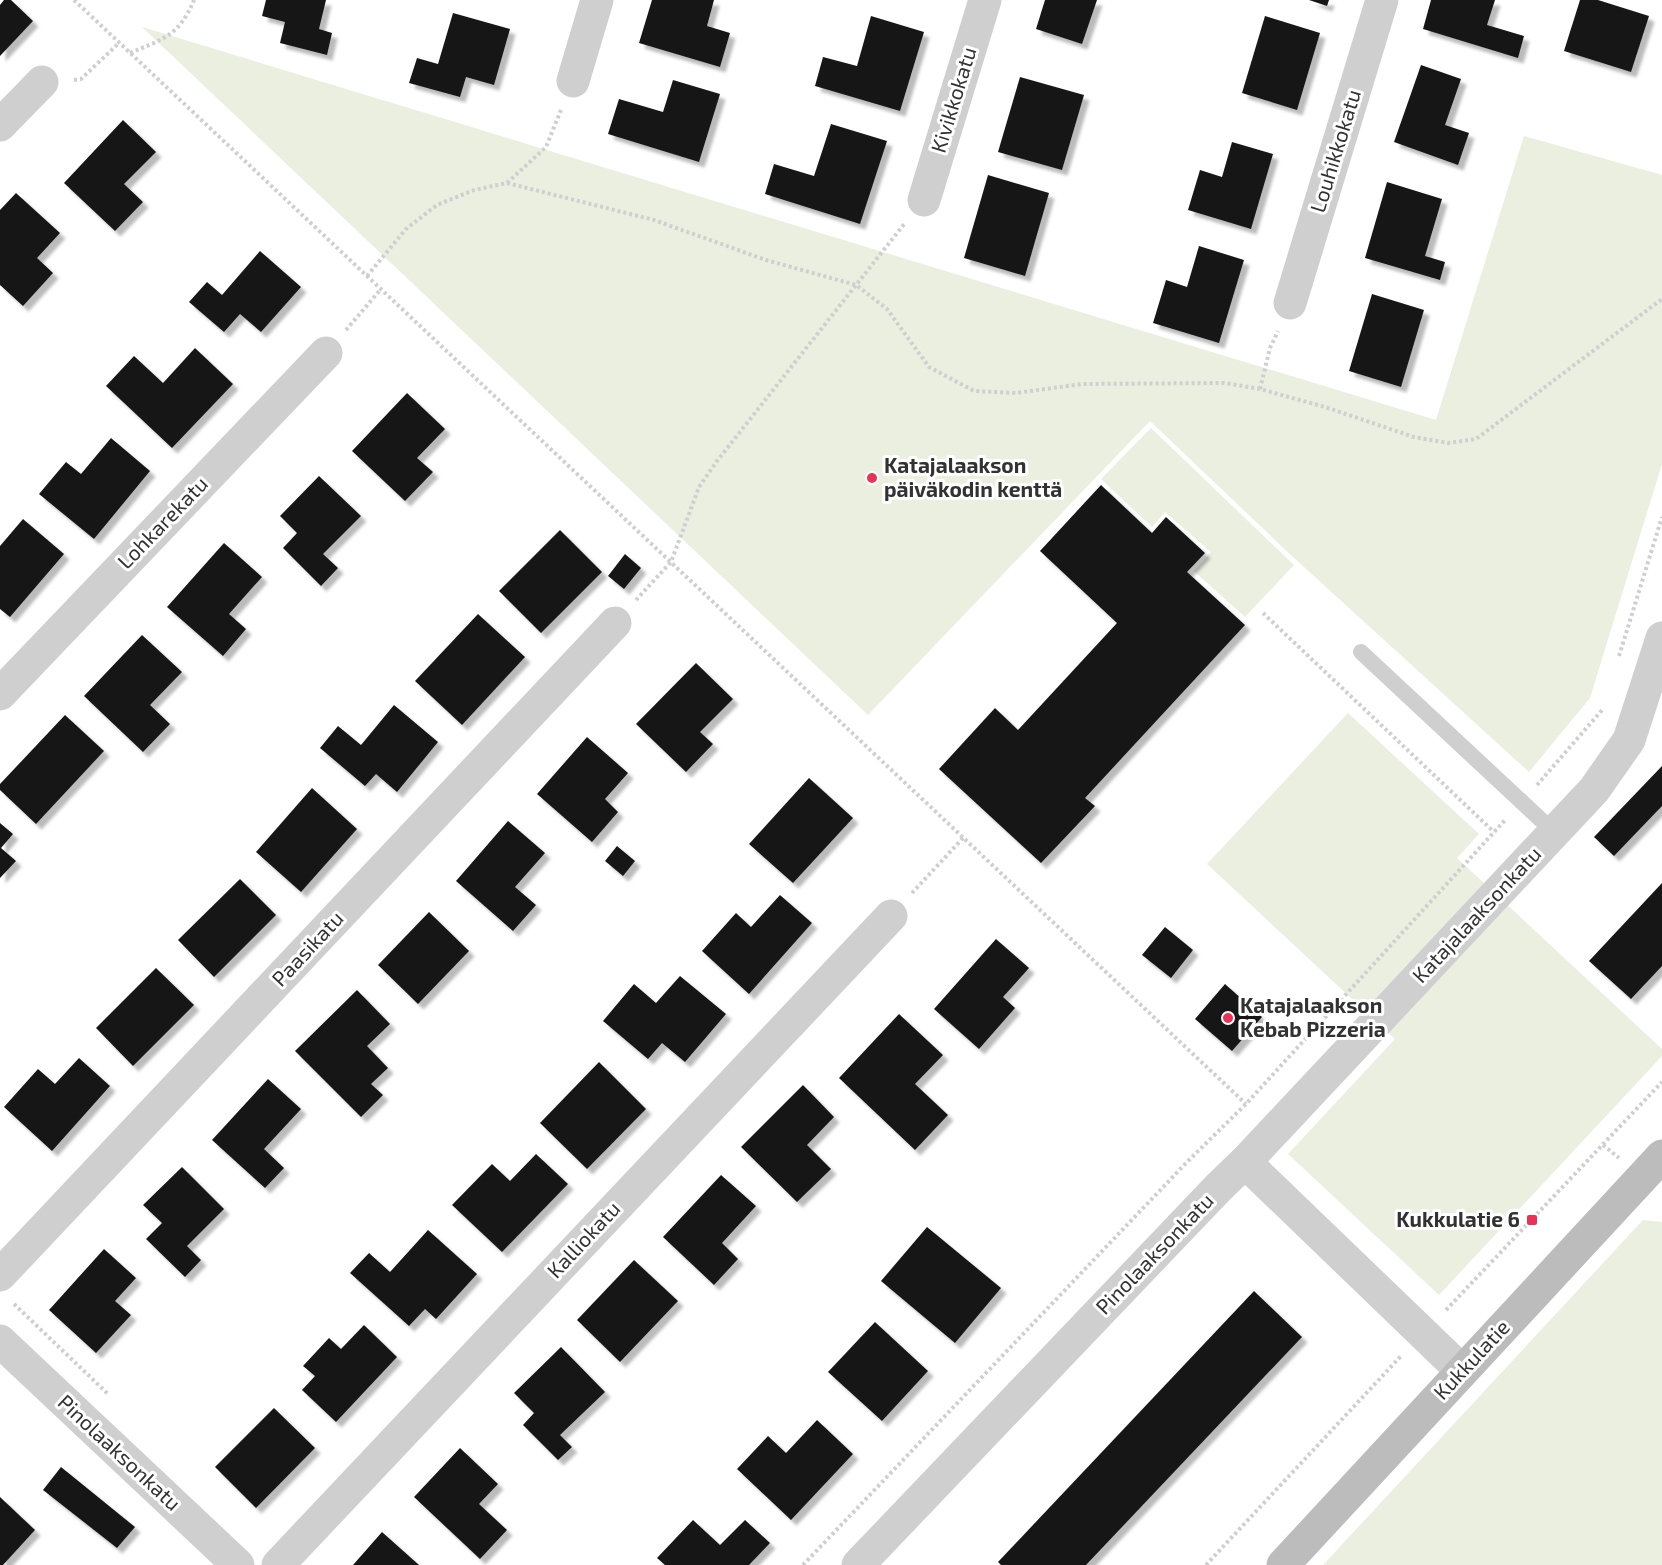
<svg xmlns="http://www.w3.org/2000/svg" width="1662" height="1565" font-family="'Exo 2',sans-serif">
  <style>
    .green { fill: #eaefe0 }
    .building { fill: #191919; filter: url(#shadow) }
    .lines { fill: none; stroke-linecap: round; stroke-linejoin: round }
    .path { stroke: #cfcfcf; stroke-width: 4; stroke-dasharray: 3 3; stroke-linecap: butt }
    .lane { stroke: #cfcfcf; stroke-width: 16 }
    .street { stroke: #cfcfcf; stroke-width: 33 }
    .secondary { stroke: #bcbcbc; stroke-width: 33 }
    .poi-dot { fill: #ec3157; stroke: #fff; stroke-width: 2 }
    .labels { text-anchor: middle; stroke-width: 6; stroke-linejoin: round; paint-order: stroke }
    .street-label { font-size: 21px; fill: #323232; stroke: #fff }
    .poi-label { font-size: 21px; font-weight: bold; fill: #323232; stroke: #fff; text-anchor: start }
  </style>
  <defs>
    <filter id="shadow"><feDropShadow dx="5.5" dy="5.5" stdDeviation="1.5" flood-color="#0004"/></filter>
  </defs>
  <rect width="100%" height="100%" fill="#fff"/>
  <g class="green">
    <polygon points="142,27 1436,420 1524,136 1662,175 1662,464 1590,698 1529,772 1293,557 1150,421 868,715"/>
    <polygon points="1151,428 1294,565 1245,617 1194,571 1211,552 1165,512 1152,527 1101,479"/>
    <polygon points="1348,713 1479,834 1457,858 1662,1049 1662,1056 1439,1295 1288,1154 1395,1039 1207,864"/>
    <polygon points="1643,1220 1662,1222 1662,1565 1323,1565"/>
  </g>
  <g class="building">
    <polygon points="4,0 11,0 33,21 0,56 0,5"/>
    <polygon points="266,0 326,0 319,29 332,33 327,55 280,43 285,22 262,16"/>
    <polygon points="652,0 714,0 707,26 730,33 720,67 639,43"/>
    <polygon points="1045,0 1097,0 1082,44 1036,29"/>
    <polygon points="1309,0 1329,0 1327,6"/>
    <polygon points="1431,0 1495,0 1487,25 1524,36 1518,58 1423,29"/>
    <polygon points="1580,0 1598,0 1649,16 1631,72 1564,51"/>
    <polygon points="453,13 510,29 494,85 466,77 460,97 409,83 417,58 438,64"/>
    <polygon points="871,16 924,32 900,111 815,86 823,57 857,66"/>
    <polygon points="1265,16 1320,33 1297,110 1242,93"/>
    <polygon points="1421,65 1461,79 1445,125 1469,133 1458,165 1394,142"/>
    <polygon points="1020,77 1084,95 1062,170 998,152"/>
    <polygon points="673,80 720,94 699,162 608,134 619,99 663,112"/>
    <polygon points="123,120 156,152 124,184 143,202 115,231 64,183"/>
    <polygon points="831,124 887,141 860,224 765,194 774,164 814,176"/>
    <polygon points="1232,142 1273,154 1251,229 1188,210 1200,170 1222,177"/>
    <polygon points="988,175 1049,193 1025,276 964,258"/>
    <polygon points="1387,182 1442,199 1425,256 1445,262 1440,280 1365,258"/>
    <polygon points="16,193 60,233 37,258 53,273 23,306 0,285 0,210"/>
    <polygon points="1199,246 1244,260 1219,343 1153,323 1166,280 1187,287"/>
    <polygon points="260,251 301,287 261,332 240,314 224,332 189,302 207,282 222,295"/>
    <polygon points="1372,294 1424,310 1401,387 1349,371"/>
    <polygon points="195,348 233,384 172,448 106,386 134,356 163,383"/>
    <polygon points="407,393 445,429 417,458 433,472 405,501 352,451"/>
    <polygon points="111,438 150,471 94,539 39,494 66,462 81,474"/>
    <polygon points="319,476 361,516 323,554 338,568 321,586 283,548 297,533 280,516"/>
    <polygon points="1101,485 1152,533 1166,517 1205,553 1187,572 1245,625 1085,798 1095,806 1041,863 939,769 995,708 1018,730 1117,623 1040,551"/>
    <polygon points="23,519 64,554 10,617 0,609 0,546"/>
    <polygon points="560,530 602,572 541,633 499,591"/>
    <polygon points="224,543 262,577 229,614 246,629 223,656 167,607"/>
    <polygon points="625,554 641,568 624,589 608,576"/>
    <polygon points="478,614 525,657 462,725 415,681"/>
    <polygon points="142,635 182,672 150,705 170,724 143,752 84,696"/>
    <polygon points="696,663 733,699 700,732 713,744 686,772 636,724"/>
    <polygon points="394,705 438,742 397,792 376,774 365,786 320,748 338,726 361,745"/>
    <polygon points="65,715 104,751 36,824 0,790 0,784"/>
    <polygon points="587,737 628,773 605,799 618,812 592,842 537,794"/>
    <polygon points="1662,766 1662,806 1614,856 1594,837"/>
    <polygon points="809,778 853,818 793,883 749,844"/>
    <polygon points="312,788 357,829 301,892 256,852"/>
    <polygon points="508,821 545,853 515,887 536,905 513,931 456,881"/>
    <polygon points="0,823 13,834 1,848 16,861 0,878"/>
    <polygon points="617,846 635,861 623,876 605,861"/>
    <polygon points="240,879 276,915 214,977 178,940"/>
    <polygon points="1662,883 1662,966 1631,999 1589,961"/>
    <polygon points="780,895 812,923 749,994 702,951 736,913 751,927"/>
    <polygon points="429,912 469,951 418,1004 378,965"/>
    <polygon points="1165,927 1193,950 1171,978 1142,955"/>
    <polygon points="996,939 1029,968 1003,997 1015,1008 979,1049 934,1009"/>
    <polygon points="156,968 194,1005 133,1066 96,1028"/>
    <polygon points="680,976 726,1014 685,1062 662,1043 648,1059 603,1021 634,984 656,1003"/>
    <polygon points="1225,984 1262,1017 1232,1051 1195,1019"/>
    <polygon points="357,990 390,1024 367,1046 388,1068 371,1084 383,1095 361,1117 295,1051"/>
    <polygon points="899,1014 943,1055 915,1084 948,1115 915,1150 839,1078"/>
    <polygon points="79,1058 110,1086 52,1151 4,1107 38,1069 55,1084"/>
    <polygon points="599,1062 646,1109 587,1169 540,1123"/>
    <polygon points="268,1079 301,1109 264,1149 284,1168 265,1188 212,1140"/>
    <polygon points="803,1085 834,1117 807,1145 831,1169 797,1202 741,1147"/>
    <polygon points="536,1154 568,1184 502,1252 452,1205 492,1164 510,1181"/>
    <polygon points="182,1167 224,1209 187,1246 201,1260 185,1277 146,1239 162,1223 143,1205"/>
    <polygon points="721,1175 756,1206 722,1243 738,1259 714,1285 663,1237"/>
    <polygon points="927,1227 1001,1288 955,1343 881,1281"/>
    <polygon points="428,1230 477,1274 436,1319 425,1309 409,1326 350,1273 369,1253 390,1272"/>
    <polygon points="104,1249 136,1278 115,1301 131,1315 96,1353 49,1310"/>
    <polygon points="634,1260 678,1301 620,1362 577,1320"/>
    <polygon points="1254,1291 1302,1337 1086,1565 1001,1565 998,1562"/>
    <polygon points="875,1322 928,1371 882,1421 828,1372"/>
    <polygon points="364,1325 397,1357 336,1422 302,1390 315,1376 303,1366 329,1338 341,1349"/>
    <polygon points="561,1347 605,1392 560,1435 572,1447 558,1460 523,1425 534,1413 514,1393"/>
    <polygon points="274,1408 315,1448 256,1508 215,1467"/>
    <polygon points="817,1420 853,1454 791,1520 737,1469 768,1436 786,1453"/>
    <polygon points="460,1448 498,1484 479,1504 507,1530 480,1559 414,1497"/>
    <polygon points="61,1467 135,1527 117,1548 43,1490"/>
    <polygon points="0,1497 35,1530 3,1565 0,1565"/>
    <polygon points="693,1520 720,1545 745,1520 770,1543 749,1565 665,1565 657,1558"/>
    <polygon points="382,1532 419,1565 353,1565"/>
  </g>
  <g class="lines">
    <g class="path">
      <polyline points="74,0 1246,1104"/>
      <path d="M130,53C163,39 179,36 194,0"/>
      <polyline points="74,80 81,79 119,43"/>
      <polyline points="507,183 654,220 766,260 856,285 887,309 929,367 974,391 1016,393 1082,384 1224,383 1260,389 1325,407 1414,437 1448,443 1476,439 1662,299"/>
      <polyline points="367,276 406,229 437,205 474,190 507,183 546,147 561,110"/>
      <polyline points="346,330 381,289"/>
      <polyline points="1260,389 1270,348 1278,331"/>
      <polyline points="636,600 671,562 699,487 717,461 905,223"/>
      <polyline points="1263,613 1494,832"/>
      <polyline points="1619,656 1662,517"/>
      <polyline points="1537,785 1603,709"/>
      <polyline points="912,893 963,838"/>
      <polyline points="1603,1145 1619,1158"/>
      <polyline points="14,1304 108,1394"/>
      <polyline points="1446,1310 1662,1082"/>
      <polyline points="803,1565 1187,1162 1246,1104 1506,819"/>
      <polyline points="1206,1565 1401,1356"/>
    </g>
    <polyline class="lane" points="1361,652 1554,832"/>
    <g class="street">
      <polyline points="573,81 597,0"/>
      <polyline points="0,125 42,82"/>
      <polyline points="924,200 985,0"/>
      <polyline points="1290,303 1382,0"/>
      <polyline points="0,694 326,353"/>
      <polyline points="1245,1162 1594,790 1629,740 1662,638"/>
      <polyline points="0,1275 615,623"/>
      <polyline points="0,1341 238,1565"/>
      <polyline points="278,1565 891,916"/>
      <polyline points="858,1565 1219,1187 1245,1162 1462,1371"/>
    </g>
    <polyline class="secondary" points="1283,1565 1662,1156"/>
  </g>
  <g class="poi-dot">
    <circle cx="872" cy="478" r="6"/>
    <circle cx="1228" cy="1018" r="6"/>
    <rect x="1526" y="1214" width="12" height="12" rx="3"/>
  </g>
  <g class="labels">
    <g class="street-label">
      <text transform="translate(954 100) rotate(-73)" y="7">Kivikkokatu</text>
      <text transform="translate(1336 151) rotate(-73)" y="7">Louhikkokatu</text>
      <text transform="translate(163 523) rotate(-46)" y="7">Lohkarekatu</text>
      <text transform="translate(1477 915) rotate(-47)" y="7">Katajalaaksonkatu</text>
      <text transform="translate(308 949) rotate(-47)" y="7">Paasikatu</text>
      <text transform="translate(584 1240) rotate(-47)" y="7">Kalliokatu</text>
      <text transform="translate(1155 1254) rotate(-46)" y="7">Pinolaaksonkatu</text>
      <text transform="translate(1472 1360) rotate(-47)" y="7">Kukkulatie</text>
      <text transform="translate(119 1453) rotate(43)" y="7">Pinolaaksonkatu</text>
    </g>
    <g class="poi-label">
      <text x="884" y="473">Katajalaakson<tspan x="884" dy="24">päiväkodin kenttä</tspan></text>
      <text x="1240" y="1013">Katajalaakson<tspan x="1240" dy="24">Kebab Pizzeria</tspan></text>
      <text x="1520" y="1227" text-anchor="end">Kukkulatie 6</text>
    </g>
  </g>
</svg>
